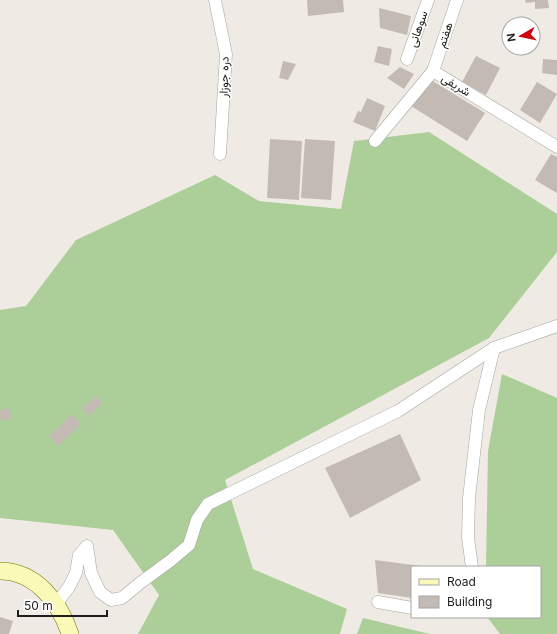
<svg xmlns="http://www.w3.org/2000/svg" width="557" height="634" font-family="Inter,Vazirmatn,sans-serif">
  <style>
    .forest { fill: #accf99 }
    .building { fill: #c4bab4 }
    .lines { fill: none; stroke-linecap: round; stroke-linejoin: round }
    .street-casing { stroke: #a5a5a5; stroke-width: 13 }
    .secondary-casing { stroke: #707604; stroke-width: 18 }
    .street { stroke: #fff; stroke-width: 12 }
    .secondary { stroke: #faf9b8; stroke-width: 17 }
    .labels { text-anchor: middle; stroke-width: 3; stroke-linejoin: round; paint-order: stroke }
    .street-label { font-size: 12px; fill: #1e1e1e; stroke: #fff }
  </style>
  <rect width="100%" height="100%" fill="#efebe4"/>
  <g class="forest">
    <polygon points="429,132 557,214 557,252 489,338 225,480 253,569 347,609 340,634 138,634 159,595 113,530 0,518 0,310 26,306 76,240 215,175 259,201 341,209 354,141"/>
    <polygon points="502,374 557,398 557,634 500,634 487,617 540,617 540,567 486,567 488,451"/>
    <polygon points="363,618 430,634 357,634"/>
  </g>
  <g class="building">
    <polygon points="307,0 343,0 344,12 308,16"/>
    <polygon points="525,0 548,0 549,8 535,9 535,2 526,3"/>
    <polygon points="379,8 411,16 407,35 380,28"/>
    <polygon points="378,46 392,49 389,66 374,62"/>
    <polygon points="476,56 500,68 486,95 462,82"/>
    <polygon points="543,59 557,60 557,75 542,73"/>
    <polygon points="283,61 296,64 288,80 279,78"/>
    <polygon points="400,67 414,74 404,89 387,78"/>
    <polygon points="428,78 485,113 467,141 411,106"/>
    <polygon points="537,82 557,94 540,123 520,110"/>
    <polygon points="367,98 385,106 375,131 353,122 358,111 361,112"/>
    <polygon points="270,139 302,141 299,200 267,198"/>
    <polygon points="305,139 335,141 331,200 301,198"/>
    <polygon points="551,154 557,157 557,193 535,180"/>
    <polygon points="95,396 102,403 89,416 82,409"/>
    <polygon points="10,408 11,419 0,420 0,410"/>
    <polygon points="72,414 81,424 58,446 49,436"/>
    <polygon points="400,434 421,480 350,518 325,468"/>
    <polygon points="375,560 421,566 412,567 412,598 378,593"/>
    <polygon points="0,617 13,621 9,634 0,634"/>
  </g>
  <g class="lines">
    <defs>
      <g id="street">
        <polyline points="215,0 226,54 220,154"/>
        <polyline points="407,59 428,0"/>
        <polyline points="433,71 457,0"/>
        <polyline points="375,141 433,71 557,147"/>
        <polyline points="472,567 468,538 469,498 479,410 494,348"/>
        <polyline points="378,602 412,608"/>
        <polyline points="56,604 69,587 76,573 79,555 87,546 91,573 100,592 111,600 122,598 140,583 170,561 189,545 197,520 208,504 398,411 494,348 557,326"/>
      </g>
      <path id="secondary" d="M0,571C36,571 60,603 70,634"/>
    </defs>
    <use href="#street" class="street-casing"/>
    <use href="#secondary" class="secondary-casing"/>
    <use href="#street" class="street"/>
    <use href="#secondary" class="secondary"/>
  </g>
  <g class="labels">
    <g class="street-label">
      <text transform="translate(418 29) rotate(-71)" y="4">سوهانی</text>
      <text transform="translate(445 35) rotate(-72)" y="4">هفتم</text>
      <text transform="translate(224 77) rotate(-88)" y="4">دره جوزار</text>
      <text transform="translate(456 85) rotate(31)" y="4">شریفی</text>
    </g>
  </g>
  <rect x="411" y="566" width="130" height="52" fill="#ffffff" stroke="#a5a5a5"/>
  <rect x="419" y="579" width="20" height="6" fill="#faf9b8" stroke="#a5a5a5"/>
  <text x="447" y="586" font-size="12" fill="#1e1e1e">Road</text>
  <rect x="419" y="596" width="20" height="12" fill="#c4bab4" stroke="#a5a5a5"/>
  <text x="447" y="606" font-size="12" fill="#1e1e1e">Building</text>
  <g transform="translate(521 36) rotate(261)"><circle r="19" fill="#ffffff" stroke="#a5a5a5"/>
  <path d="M0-3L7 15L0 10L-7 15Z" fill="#cd000c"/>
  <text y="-6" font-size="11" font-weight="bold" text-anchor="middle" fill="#1e1e1e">N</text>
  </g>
  <path d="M18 610v6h89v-6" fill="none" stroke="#1e1e1e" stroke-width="2"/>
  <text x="24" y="610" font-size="12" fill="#1e1e1e" stroke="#ffffff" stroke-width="3" paint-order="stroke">50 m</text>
</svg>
